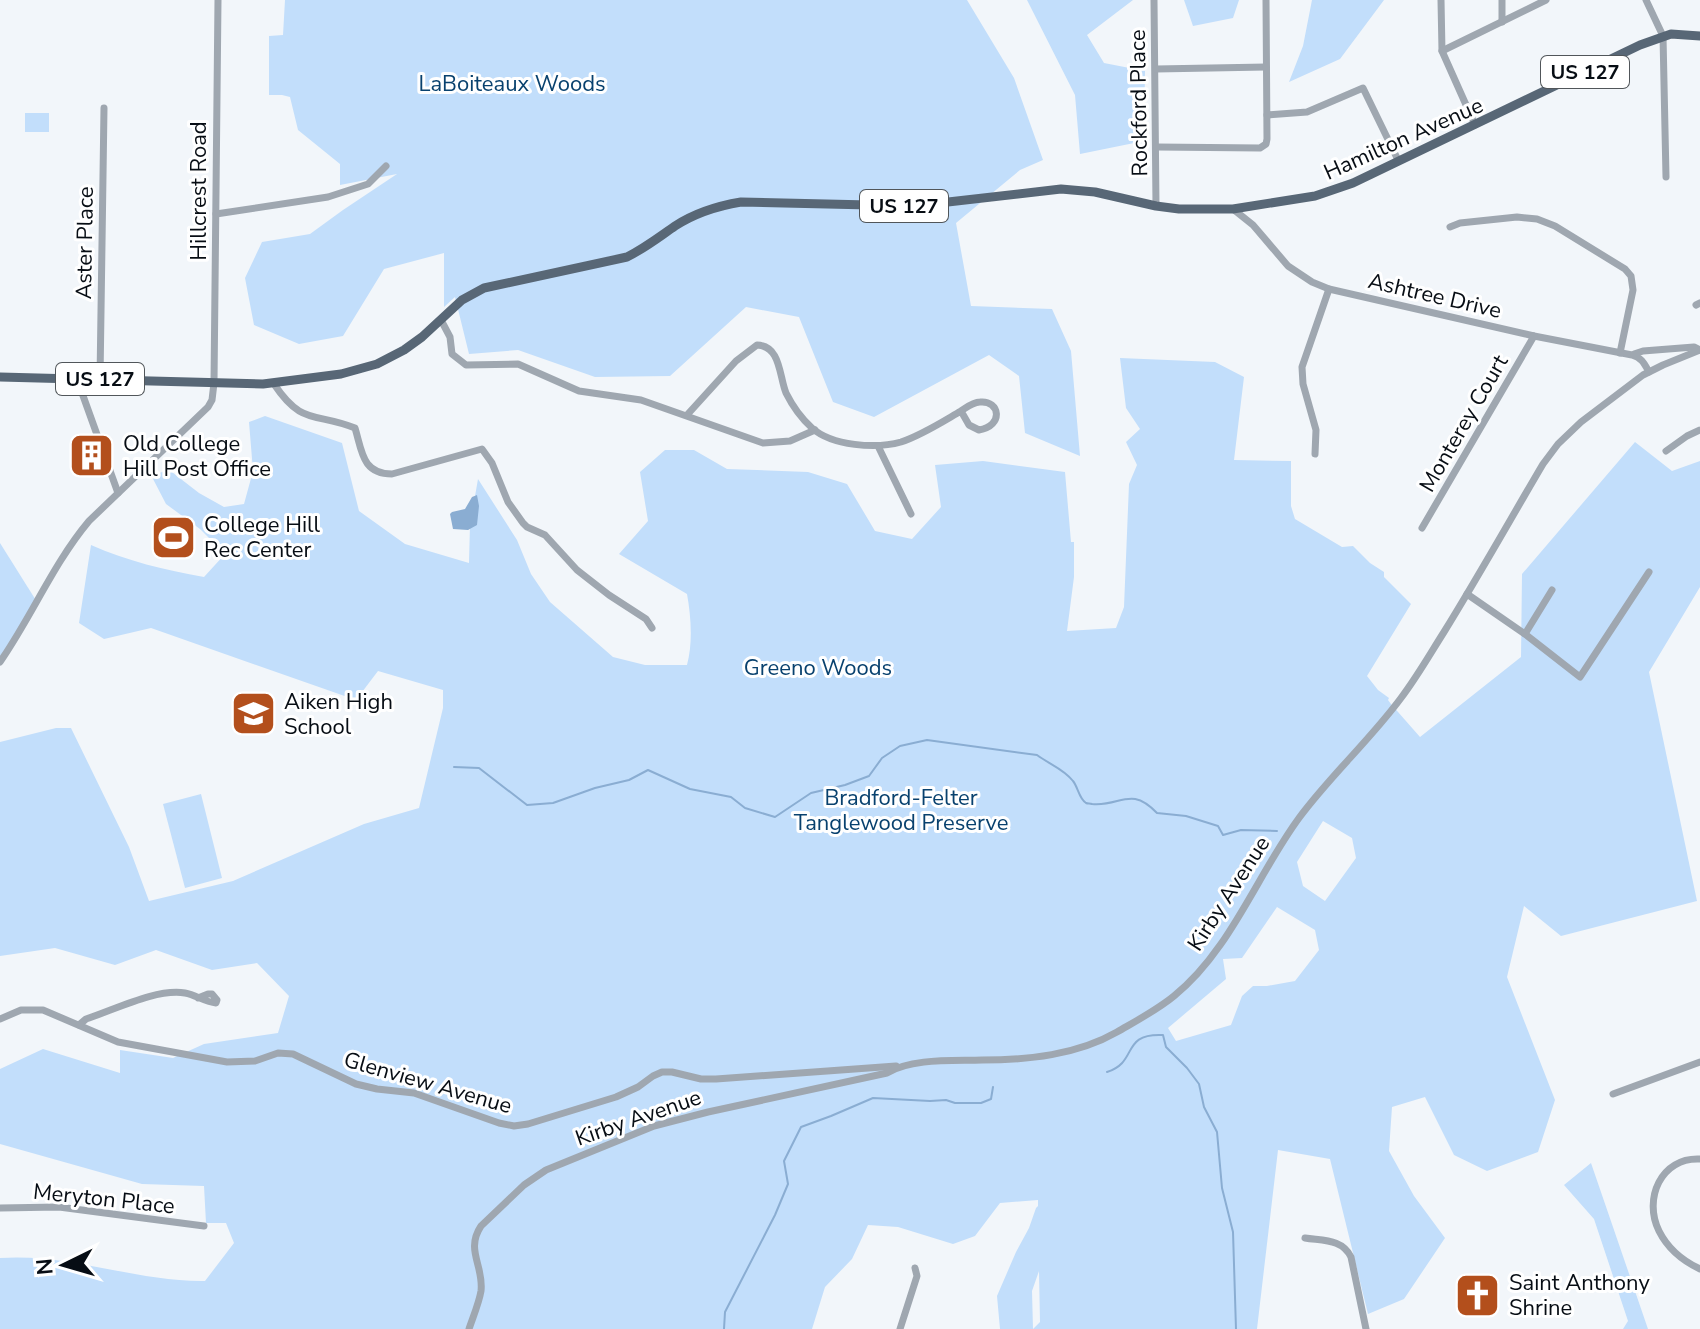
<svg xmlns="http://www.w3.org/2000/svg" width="1700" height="1329" font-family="'Nunito Sans',sans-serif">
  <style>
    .green { fill: #c2defb; fill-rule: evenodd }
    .water { fill: #8aadd2 }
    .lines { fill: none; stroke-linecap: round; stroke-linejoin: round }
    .stream { stroke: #8aadd2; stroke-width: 2 }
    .minor { stroke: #9fa7b0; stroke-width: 7 }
    .major { stroke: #586776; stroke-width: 9 }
    .labels { text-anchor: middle; stroke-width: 6; stroke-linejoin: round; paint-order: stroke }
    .shield { fill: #fff; stroke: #51565a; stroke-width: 2 }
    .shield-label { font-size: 20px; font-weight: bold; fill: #070d14 }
    .park-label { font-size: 22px; fill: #08416e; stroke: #fff }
    .street-label { font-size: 22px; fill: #070d14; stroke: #fff }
    .poi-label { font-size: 22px; fill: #070d14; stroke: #fff; text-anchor: start }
  </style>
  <rect width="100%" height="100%" fill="#f2f6fa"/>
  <g class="green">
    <polygon points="285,0 967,0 1014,78 1043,160 1020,170 956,223 971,306 1052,309 1071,351 1080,456 1025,433 1019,376 989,355 874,417 833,402 799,317 746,307 670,376 595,377 518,350 469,354 455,297 444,307 444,253 384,269 343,336 299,344 254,325 245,278 262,242 310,234 343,210 397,174 340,185 340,164 298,130 290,97 282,95 269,95 269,36 283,35"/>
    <polygon points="1027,0 1133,0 1087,35 1104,63 1145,71 1144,141 1080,154 1075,95"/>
    <polygon points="1184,0 1239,0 1233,18 1193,26"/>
    <polygon points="1312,0 1384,0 1340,59 1289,82 1303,46"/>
    <rect x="25" y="113" width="24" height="19"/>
    <path d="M1120,358L1215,362L1244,377L1234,460L1291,461V506L1295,519L1342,547L1353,546L1370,563L1384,572V577L1411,604L1367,676L1378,690L1389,698L1388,700L1391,704L1420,737L1521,657L1522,574L1635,442L1672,471L1700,461V587L1649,672L1697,901L1561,936L1524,906L1507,977L1555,1100L1538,1152L1487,1171L1454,1155L1425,1097L1392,1107L1389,1151L1414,1196L1445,1238L1404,1299L1368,1314L1330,1159L1278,1150L1257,1329H1000L997,1296L1016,1252L1029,1228L1036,1208L1038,1206V1200L1000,1203L975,1236L953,1244L898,1227L868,1225L852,1259L825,1287L812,1329H0V1258C69,1253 136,1282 205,1281L234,1243L226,1223H206L204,1186L142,1184L0,1144V1069L43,1049L120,1073V1050L173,1058L204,1044L278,1033L289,996L257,963L212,970L156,950L115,965L55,948L0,956V742L56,728H71L129,847L149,901L233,881L364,824L419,808L443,708V690L378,671L356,700L151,628L104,639L79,623L91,545C127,561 165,570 204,577L225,554L200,529L166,504L152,477L168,469L199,493L224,507L244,504L253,471L249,422L265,416L342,443L359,511L405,544L469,563L470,525L478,479L517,540L531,574L550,602L613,657L645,665H687C693,643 691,616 687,594L619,554L648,521L640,472L665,450H694L727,469L808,472L847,484L875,531L912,539L941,507L935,465L983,461L1065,472L1071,542H1074V577L1067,631L1116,628L1124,607L1129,484L1137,465L1126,442L1140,429L1126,408ZM1323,821L1352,838L1356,858L1325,901L1303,886L1297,862ZM1277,907L1315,930L1319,950L1295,981L1267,986H1253L1242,996L1231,1025L1176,1041L1168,1028L1226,979L1223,959L1242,958ZM1039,1271L1040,1322L1033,1329L1032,1291Z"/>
    <polygon points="0,543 37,602 0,662"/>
    <polygon points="201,794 222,878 185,888 163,804"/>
    <polygon points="1591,1163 1648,1329 1623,1329 1628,1321 1594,1219 1564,1185"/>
  </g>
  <polygon class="water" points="477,495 479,506 477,525 468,530 453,529 450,514 452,512 465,509 472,497"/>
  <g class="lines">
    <g class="stream">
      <path d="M454,767L479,768L527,805L553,803L595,788L629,780L648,770L690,789L731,797L745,808L775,817L811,793L845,785L869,776L882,758L900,746L927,740L1037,755C1049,764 1064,769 1073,781C1078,787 1079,799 1086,803C1088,804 1090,803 1092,804C1121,807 1130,785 1157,813L1186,816L1218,826L1223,835L1241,830L1277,831"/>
      <path d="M1107,1072C1139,1062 1120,1033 1163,1035L1166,1047L1187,1068L1199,1084L1204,1107L1217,1132L1222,1188L1233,1232L1236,1329"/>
      <polyline points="724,1329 725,1312 775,1215 788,1184 784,1161 801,1127 831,1116 873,1098 930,1101 946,1100 955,1103 981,1103 991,1099 993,1087"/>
    </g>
    <g class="minor">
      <polyline points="1154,0 1156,206"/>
      <polyline points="1441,0 1442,51 1475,125"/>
      <polyline points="1502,0 1502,22"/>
      <polyline points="1646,0 1663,36 1666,177"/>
      <polyline points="1442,51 1546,0"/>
      <polyline points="1156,69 1266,67"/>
      <polyline points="1267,115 1307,112 1363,88 1398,160"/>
      <polyline points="1157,147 1260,148 1266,144 1267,139 1266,0"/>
      <path d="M1233,209L1253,225L1288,266L1312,282L1329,289L1534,336L1632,355C1642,358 1644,363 1649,372"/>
      <polyline points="216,214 328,197 368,184 386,166"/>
      <polyline points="1450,227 1460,223 1517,217 1537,219 1555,226 1625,269 1631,276 1633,290 1620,353"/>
      <polyline points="1696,305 1700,303"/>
      <polyline points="441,320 450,337 452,354 466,365 518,364 579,391 641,400 763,443 790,441 815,430"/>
      <polyline points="1634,354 1643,351 1694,347 1700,350"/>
      <polyline points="77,379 118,493"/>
      <polyline points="100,379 104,108"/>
      <path d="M274,384C302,426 315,412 355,428C362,451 362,474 392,474L482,449L492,463L508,502L523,523L527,527L545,535L577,570L609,595L646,619L652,628"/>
      <path d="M687,415L736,361L757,345C781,346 779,376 786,393C792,405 802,419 812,428C832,446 876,449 901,442C922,435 942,422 961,411L969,425L979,430C1004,426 1000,400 980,402C973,402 967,407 961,411"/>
      <polyline points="878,446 911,514"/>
      <polyline points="1666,451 1687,436 1700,430"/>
      <polyline points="1315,454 1316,430 1303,384 1302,367 1329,289"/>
      <polyline points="1422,528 1534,336"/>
      <polyline points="1467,594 1525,634 1580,677 1649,572"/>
      <polyline points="1525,634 1552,590"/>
      <path d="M0,662C32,616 53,564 89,521L208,407L212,400L214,383L218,0"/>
      <polyline points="0,1019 21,1010 43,1010 118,1042 227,1062 255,1061 278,1053 293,1054 356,1084 377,1089 414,1093 499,1123 514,1126 528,1124 616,1097 638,1087 653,1076 662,1072 672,1072 701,1079 716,1079 896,1066"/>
      <path d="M79,1025L86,1019C114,1010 157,988 185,993C196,995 205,1002 216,1003L217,1000L212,994H208L198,998"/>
      <polyline points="1613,1094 1700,1062"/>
      <path d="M1700,1159C1661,1157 1643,1199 1659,1231C1668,1249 1683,1261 1700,1269"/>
      <polyline points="0,1208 59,1207 204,1226"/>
      <path d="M1305,1238C1324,1241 1342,1239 1351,1257L1366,1329"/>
      <path d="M469,1329C473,1317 479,1303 481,1291C484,1266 465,1250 481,1226L524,1185L546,1170L654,1126L708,1112L887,1073C912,1058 953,1061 982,1060C1028,1060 1077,1055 1117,1032C1136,1021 1157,1010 1174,996C1230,951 1257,875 1299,818C1330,776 1370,740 1401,698C1417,677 1430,654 1444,632C1478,577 1510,520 1543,464L1558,444L1581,422L1643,375L1663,365L1700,350"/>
      <polyline points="900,1329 917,1276 915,1268"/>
    </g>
    <path class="major" d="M0,377L263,384L341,374L377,364L404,350L422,337L462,300L484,288L627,257C645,248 659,237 675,226C695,213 717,206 741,202L913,206L1061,189L1095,192L1156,206L1179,209H1233L1315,196L1353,183L1640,45L1671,34L1700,36"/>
  </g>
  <defs>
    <symbol id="building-square" viewBox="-11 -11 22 22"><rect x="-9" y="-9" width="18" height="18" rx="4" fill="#b34f1c" stroke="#fff"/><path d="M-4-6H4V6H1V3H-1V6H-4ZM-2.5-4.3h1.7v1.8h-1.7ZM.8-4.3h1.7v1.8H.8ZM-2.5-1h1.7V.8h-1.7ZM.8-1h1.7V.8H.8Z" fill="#fff"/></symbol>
    <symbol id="stadium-square" viewBox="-11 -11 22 22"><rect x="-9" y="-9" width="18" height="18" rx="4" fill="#b34f1c" stroke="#fff"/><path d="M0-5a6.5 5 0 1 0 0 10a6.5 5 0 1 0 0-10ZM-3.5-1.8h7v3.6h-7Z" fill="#fff"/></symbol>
    <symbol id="school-square" viewBox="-11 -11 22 22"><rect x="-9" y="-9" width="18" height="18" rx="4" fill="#b34f1c" stroke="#fff"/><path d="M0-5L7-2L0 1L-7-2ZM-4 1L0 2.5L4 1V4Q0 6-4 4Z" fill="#fff"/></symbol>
    <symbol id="church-square" viewBox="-11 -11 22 22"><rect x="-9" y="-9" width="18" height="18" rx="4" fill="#b34f1c" stroke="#fff"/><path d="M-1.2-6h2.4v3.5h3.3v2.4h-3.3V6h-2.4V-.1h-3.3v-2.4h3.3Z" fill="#fff"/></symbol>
  </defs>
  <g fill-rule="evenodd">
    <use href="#building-square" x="66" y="430" width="51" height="51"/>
    <use href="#stadium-square" x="148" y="512" width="51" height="51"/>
    <use href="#school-square" x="228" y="688" width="51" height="51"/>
    <use href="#church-square" x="1452" y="1270" width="51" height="51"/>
  </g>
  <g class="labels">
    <g class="shield">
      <rect x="1541" y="56" width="88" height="32" rx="6"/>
      <rect x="860" y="190" width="88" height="32" rx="6"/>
      <rect x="56" y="363" width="88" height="32" rx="6"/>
    </g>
    <g class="shield-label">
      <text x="1585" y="79">US 127</text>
      <text x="904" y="213">US 127</text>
      <text x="100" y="386">US 127</text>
    </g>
    <g class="park-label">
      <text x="512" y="91">LaBoiteaux Woods</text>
      <text x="818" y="675">Greeno Woods</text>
      <text x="901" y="805">Bradford-Felter<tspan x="901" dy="25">Tanglewood Preserve</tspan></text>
    </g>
    <g class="street-label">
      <text transform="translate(1138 103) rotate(-91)" y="8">Rockford Place</text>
      <text transform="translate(1403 138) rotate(-24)" y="8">Hamilton Avenue</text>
      <text transform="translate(198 191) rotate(-90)" y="8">Hillcrest Road</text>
      <text transform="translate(84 243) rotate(-89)" y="8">Aster Place</text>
      <text transform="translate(1435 295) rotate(13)" y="8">Ashtree Drive</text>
      <text transform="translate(1463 423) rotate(-60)" y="8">Monterey Court</text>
      <text transform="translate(1228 893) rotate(-57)" y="8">Kirby Avenue</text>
      <text transform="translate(428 1082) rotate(16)" y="8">Glenview Avenue</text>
      <text transform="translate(638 1117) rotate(-19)" y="8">Kirby Avenue</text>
      <text transform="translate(104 1198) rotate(6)" y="8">Meryton Place</text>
    </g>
    <g class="poi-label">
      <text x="123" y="451">Old College<tspan x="123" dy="25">Hill Post Office</tspan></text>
      <text x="204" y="532">College Hill<tspan x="204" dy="25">Rec Center</tspan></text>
      <text x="284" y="709">Aiken High<tspan x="284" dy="25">School</tspan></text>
      <text x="1509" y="1290">Saint Anthony<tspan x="1509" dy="25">Shrine</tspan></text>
    </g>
  </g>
  <g transform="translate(64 1265) rotate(265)" stroke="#ffffff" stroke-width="6" paint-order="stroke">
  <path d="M0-6L14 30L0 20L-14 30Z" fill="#070d14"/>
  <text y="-12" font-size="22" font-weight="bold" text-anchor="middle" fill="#070d14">N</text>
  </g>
</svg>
